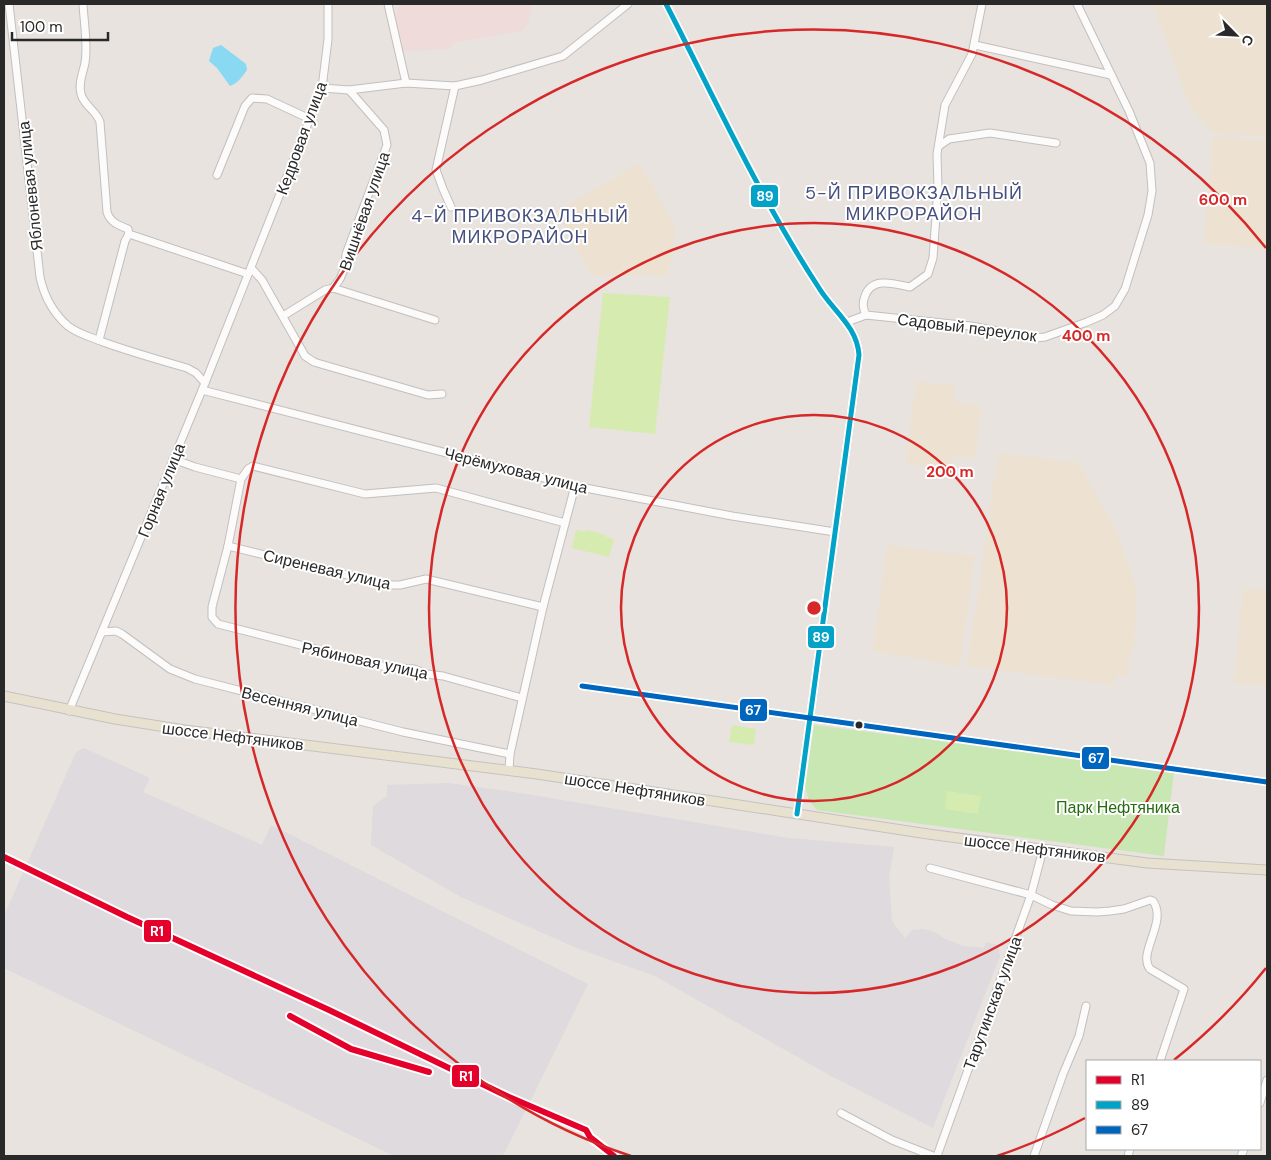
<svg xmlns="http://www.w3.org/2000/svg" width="1271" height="1160" font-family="'DM Sans',sans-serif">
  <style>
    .industrial { fill: #dedadd }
    .education { fill: #ede2d1 }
    .medical { fill: #efdbda }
    .green { fill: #c9e7b3 }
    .pitch { fill: #d6ebb0 }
    .water { fill: #89d9f2 }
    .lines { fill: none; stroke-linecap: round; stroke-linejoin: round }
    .minor-casing { stroke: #c1bfc0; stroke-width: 9 }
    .major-casing { stroke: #c4c2c0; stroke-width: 11 }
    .minor { stroke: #fcfbfa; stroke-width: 7 }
    .major { stroke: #e8e1d0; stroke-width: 9 }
    .bus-1-casing { stroke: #fff; stroke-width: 9 }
    .bus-2-casing { stroke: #fff; stroke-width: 9 }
    .bus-1 { stroke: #02a3c6; stroke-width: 5 }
    .bus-2 { stroke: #0065bd; stroke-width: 5 }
    .rail-1-casing { stroke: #fff; stroke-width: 10 }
    .rail-1 { stroke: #e4002b; stroke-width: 6 }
    .ring { fill: none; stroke: #d62828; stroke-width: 2.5 }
    .bus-dot { fill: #292929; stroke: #fff; stroke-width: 2 }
    .labels { text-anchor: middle; stroke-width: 4; stroke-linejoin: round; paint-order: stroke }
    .street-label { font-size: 16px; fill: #292929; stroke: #fff }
    .park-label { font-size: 16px; fill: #276c12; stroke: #fff }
    .neighbourhood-label { font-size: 18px; letter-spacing: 1px; fill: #45507e; stroke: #fff }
    .centre { fill: #d62828; stroke: #fff; stroke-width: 2.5 }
    .ring-label { font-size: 15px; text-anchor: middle; font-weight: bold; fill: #d62828; stroke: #fff; stroke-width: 4; stroke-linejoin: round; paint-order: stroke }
    .line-badge { stroke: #fff; stroke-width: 2 }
    .badge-label { font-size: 14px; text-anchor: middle; font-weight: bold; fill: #fff }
  </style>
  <rect width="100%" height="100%" fill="#e8e3de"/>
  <g class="industrial">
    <polygon points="84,748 150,778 143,792 262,845 271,825 588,984 503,1156 394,1156 4,968 4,916 76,752"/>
    <polygon points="449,783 514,792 789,838 894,847 889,877 892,921 905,938 912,930 924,929 934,932 946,939 963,946 984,948 986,942 998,945 1000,956 933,1128 831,1076 655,976 579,949 461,897 371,845 373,806 387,796 387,785"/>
  </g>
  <g class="education">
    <polygon points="1153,4 1267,4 1267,137 1213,133 1190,107"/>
    <polygon points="1213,136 1267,141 1267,249 1204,243"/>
    <polygon points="639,163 676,227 668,276 592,275 556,212"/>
    <polygon points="916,381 955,386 954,402 982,406 975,458 952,457 950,469 906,464"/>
    <polygon points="1000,453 1078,462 1117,531 1137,590 1134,651 1131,651 1126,677 1117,675 1112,685 967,666 989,521 992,489"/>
    <polygon points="887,545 975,556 960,667 873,651"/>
    <polygon points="1243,588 1267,590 1267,686 1234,683"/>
  </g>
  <polygon class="medical" points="399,4 532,4 528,24 522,31 452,43 450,49 401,51 396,15"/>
  <polygon class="green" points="814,725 1174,771 1164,856 817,810 809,801 805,787"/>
  <g class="pitch">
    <polygon points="603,293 670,297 655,434 589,427"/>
    <polygon points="576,530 585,532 587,530 606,535 606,537 614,539 609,557 572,548"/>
    <polygon points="732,725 756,729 754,745 729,742"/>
    <polygon points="947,791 981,796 978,814 945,809"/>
  </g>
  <path class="water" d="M221,45L246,64L247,70C242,77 238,83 230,86L217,68L209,61L213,48Z"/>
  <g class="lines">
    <defs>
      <g id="minor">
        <path d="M9,4L40,277C44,296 53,313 68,326C78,334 91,337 103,342C131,352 159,360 187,368L196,373L205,383"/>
        <path d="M83,4C84,23 88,44 85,63C83,73 78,83 81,94C84,106 96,110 100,122L107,212C110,222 118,225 128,229L129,234"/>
        <polyline points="388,4 406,83"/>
        <path d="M666,4C715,99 760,198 819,288C833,311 857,326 859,355L797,814"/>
        <polyline points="975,45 1111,75"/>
        <polyline points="322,88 349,90 406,83 455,86 482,80 563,56 628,4"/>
        <polyline points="939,146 949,139 990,133 1056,143"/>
        <polyline points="217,175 245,106 252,98 267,99 310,119"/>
        <polyline points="451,207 443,189 436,170 455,86"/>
        <polyline points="129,234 248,274"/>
        <polyline points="251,268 262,280 305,356 314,362 324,365 428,395 442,394"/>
        <polyline points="333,288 435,320"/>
        <path d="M866,315C863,308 862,303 865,296C872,276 895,284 910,287L928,274L933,258L938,188L937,154L945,105L972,54L982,4"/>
        <polyline points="283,316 325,290 333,288 340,279 345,267 346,254 387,145 384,130 349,90"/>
        <polyline points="847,322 866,315 971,326 1035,338 1045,337 1087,322 1103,315 1115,306 1125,289 1148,215 1152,191 1150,163 1129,111 1077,4"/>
        <polyline points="99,340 125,241 129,234"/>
        <polyline points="202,390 575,486 732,516 835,532"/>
        <polyline points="173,459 195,467 241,479"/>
        <polyline points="228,546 389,585 400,585 426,579 543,607"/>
        <polyline points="102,632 116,631 122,634 170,669 195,679 403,732 510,754"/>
        <polyline points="582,686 1267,782"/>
        <polyline points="522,698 443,676 427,674 414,669 386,667 218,624 212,617 212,607 228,546 241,479 248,469 253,466 365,494 436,488 565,523"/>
        <polyline points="69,711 205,383 322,88 328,39 328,4"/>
        <polyline points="509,771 510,754 543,607 575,486"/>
        <path d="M930,868L1031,895L1052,905L1071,911L1097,912L1110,911L1124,909L1150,900L1153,901C1168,922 1137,953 1150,969L1184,989L1160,1061"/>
        <polyline points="1260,1103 1267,1080"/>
        <polyline points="841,1113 892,1140 933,1156"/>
        <polyline points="937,1156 1031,895 1043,849"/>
        <polyline points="1034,1156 1063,1074 1079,1036 1086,1006"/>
        <polyline points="1128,1156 1130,1149"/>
        <polyline points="1241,1156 1244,1149"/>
      </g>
      <polyline id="major" points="4,696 115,719 185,730 537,774 928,834 1147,863 1267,870"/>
    </defs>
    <use href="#minor" class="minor-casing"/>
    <use href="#major" class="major-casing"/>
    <use href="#minor" class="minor"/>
    <use href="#major" class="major"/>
    <defs>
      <path id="bus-1" d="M666,4C715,99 760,198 819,288C833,311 857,326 859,355L797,814"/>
      <polyline id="bus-2" points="582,686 1267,782"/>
    </defs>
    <use href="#bus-1" class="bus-1-casing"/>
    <use href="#bus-2" class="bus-2-casing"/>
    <use href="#bus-1" class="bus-1"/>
    <use href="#bus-2" class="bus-2"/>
    <defs>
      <g id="rail-1">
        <polyline points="4,857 127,917 329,1010 509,1097 586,1130 590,1137 614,1156"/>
        <polyline points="290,1016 351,1049 429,1072"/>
      </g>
    </defs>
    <use href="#rail-1" class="rail-1-casing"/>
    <use href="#rail-1" class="rail-1"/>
  </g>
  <g class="ring">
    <circle cx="814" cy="608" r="193"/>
    <circle cx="814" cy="608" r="385"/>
    <path d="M1266 968A578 578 0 0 1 1174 1060M1085 1118A578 578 0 0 1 997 1156M631 1156A578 578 0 1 1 1266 248"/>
  </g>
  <circle class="bus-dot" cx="859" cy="725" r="4.5"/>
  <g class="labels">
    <g class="street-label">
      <text transform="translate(301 138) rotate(-70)" y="6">Кедровая улица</text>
      <text transform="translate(30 186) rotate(-96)" y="6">Яблоневая улица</text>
      <text transform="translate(364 211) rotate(-71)" y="6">Вишнёвая улица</text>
      <text transform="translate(967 327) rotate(7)" y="6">Садовый переулок</text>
      <text transform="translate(516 470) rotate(14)" y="6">Черёмуховая улица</text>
      <text transform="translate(161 490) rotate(-68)" y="6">Горная улица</text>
      <text transform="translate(327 569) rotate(13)" y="6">Сиреневая улица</text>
      <text transform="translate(365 660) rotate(12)" y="6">Рябиновая улица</text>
      <text transform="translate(300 706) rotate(14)" y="6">Весенняя улица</text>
      <text transform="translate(233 736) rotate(7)" y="6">шоссе Нефтяников</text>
      <text transform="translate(635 789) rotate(9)" y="6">шоссе Нефтяников</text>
      <text transform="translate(1035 848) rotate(7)" y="6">шоссе Нефтяников</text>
      <text transform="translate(992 1003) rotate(-70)" y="6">Тарутинская улица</text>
    </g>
    <g class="park-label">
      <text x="1118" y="813">Парк Нефтяника</text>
    </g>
    <g class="neighbourhood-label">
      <text x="914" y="199">5-Й ПРИВОКЗАЛЬНЫЙ<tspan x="914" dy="21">МИКРОРАЙОН</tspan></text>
      <text x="520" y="222">4-Й ПРИВОКЗАЛЬНЫЙ<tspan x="520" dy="21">МИКРОРАЙОН</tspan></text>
    </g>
  </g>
  <circle cx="814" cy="608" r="8" class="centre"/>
  <g class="ring-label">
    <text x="1223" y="205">600 m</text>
    <text x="1086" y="341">400 m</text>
    <text x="950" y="477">200 m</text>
  </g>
  <g class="line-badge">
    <rect x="750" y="184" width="29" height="24" rx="5" fill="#02a3c6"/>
    <rect x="807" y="625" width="28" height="24" rx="5" fill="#02a3c6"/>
    <rect x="739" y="698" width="29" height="24" rx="5" fill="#0065bd"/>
    <rect x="1081" y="746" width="29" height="24" rx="5" fill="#0065bd"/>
    <rect x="143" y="919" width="29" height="24" rx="5" fill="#e4002b"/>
    <rect x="451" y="1064" width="29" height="24" rx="5" fill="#e4002b"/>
  </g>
  <g class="badge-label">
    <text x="765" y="201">89</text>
    <text x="821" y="642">89</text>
    <text x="753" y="715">67</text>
    <text x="1096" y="763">67</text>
    <text x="157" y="936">R1</text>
    <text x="466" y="1081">R1</text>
  </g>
  <rect width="1271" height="1160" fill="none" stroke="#292929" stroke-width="10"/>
  <rect x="1086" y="1060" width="175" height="90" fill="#ffffff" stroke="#a9a9a9"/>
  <rect x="1096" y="1076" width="25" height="8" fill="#e4002b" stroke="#a9a9a9"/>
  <text x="1131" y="1085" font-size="15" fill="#292929">R1</text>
  <rect x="1096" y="1101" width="25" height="8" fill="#02a3c6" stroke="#a9a9a9"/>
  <text x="1131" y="1110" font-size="15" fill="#292929">89</text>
  <rect x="1096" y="1126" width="25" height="8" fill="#0065bd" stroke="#a9a9a9"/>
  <text x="1131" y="1135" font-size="15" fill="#292929">67</text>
  <g transform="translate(1236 35) rotate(114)" stroke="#ffffff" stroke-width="4" paint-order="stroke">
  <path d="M0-4L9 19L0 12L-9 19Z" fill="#292929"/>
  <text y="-8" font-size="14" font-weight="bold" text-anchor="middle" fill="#292929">С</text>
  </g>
  <path d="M12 32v8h96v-8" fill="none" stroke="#292929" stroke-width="2.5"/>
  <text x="20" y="32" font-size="15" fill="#292929" stroke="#ffffff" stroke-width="4" paint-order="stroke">100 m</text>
</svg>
